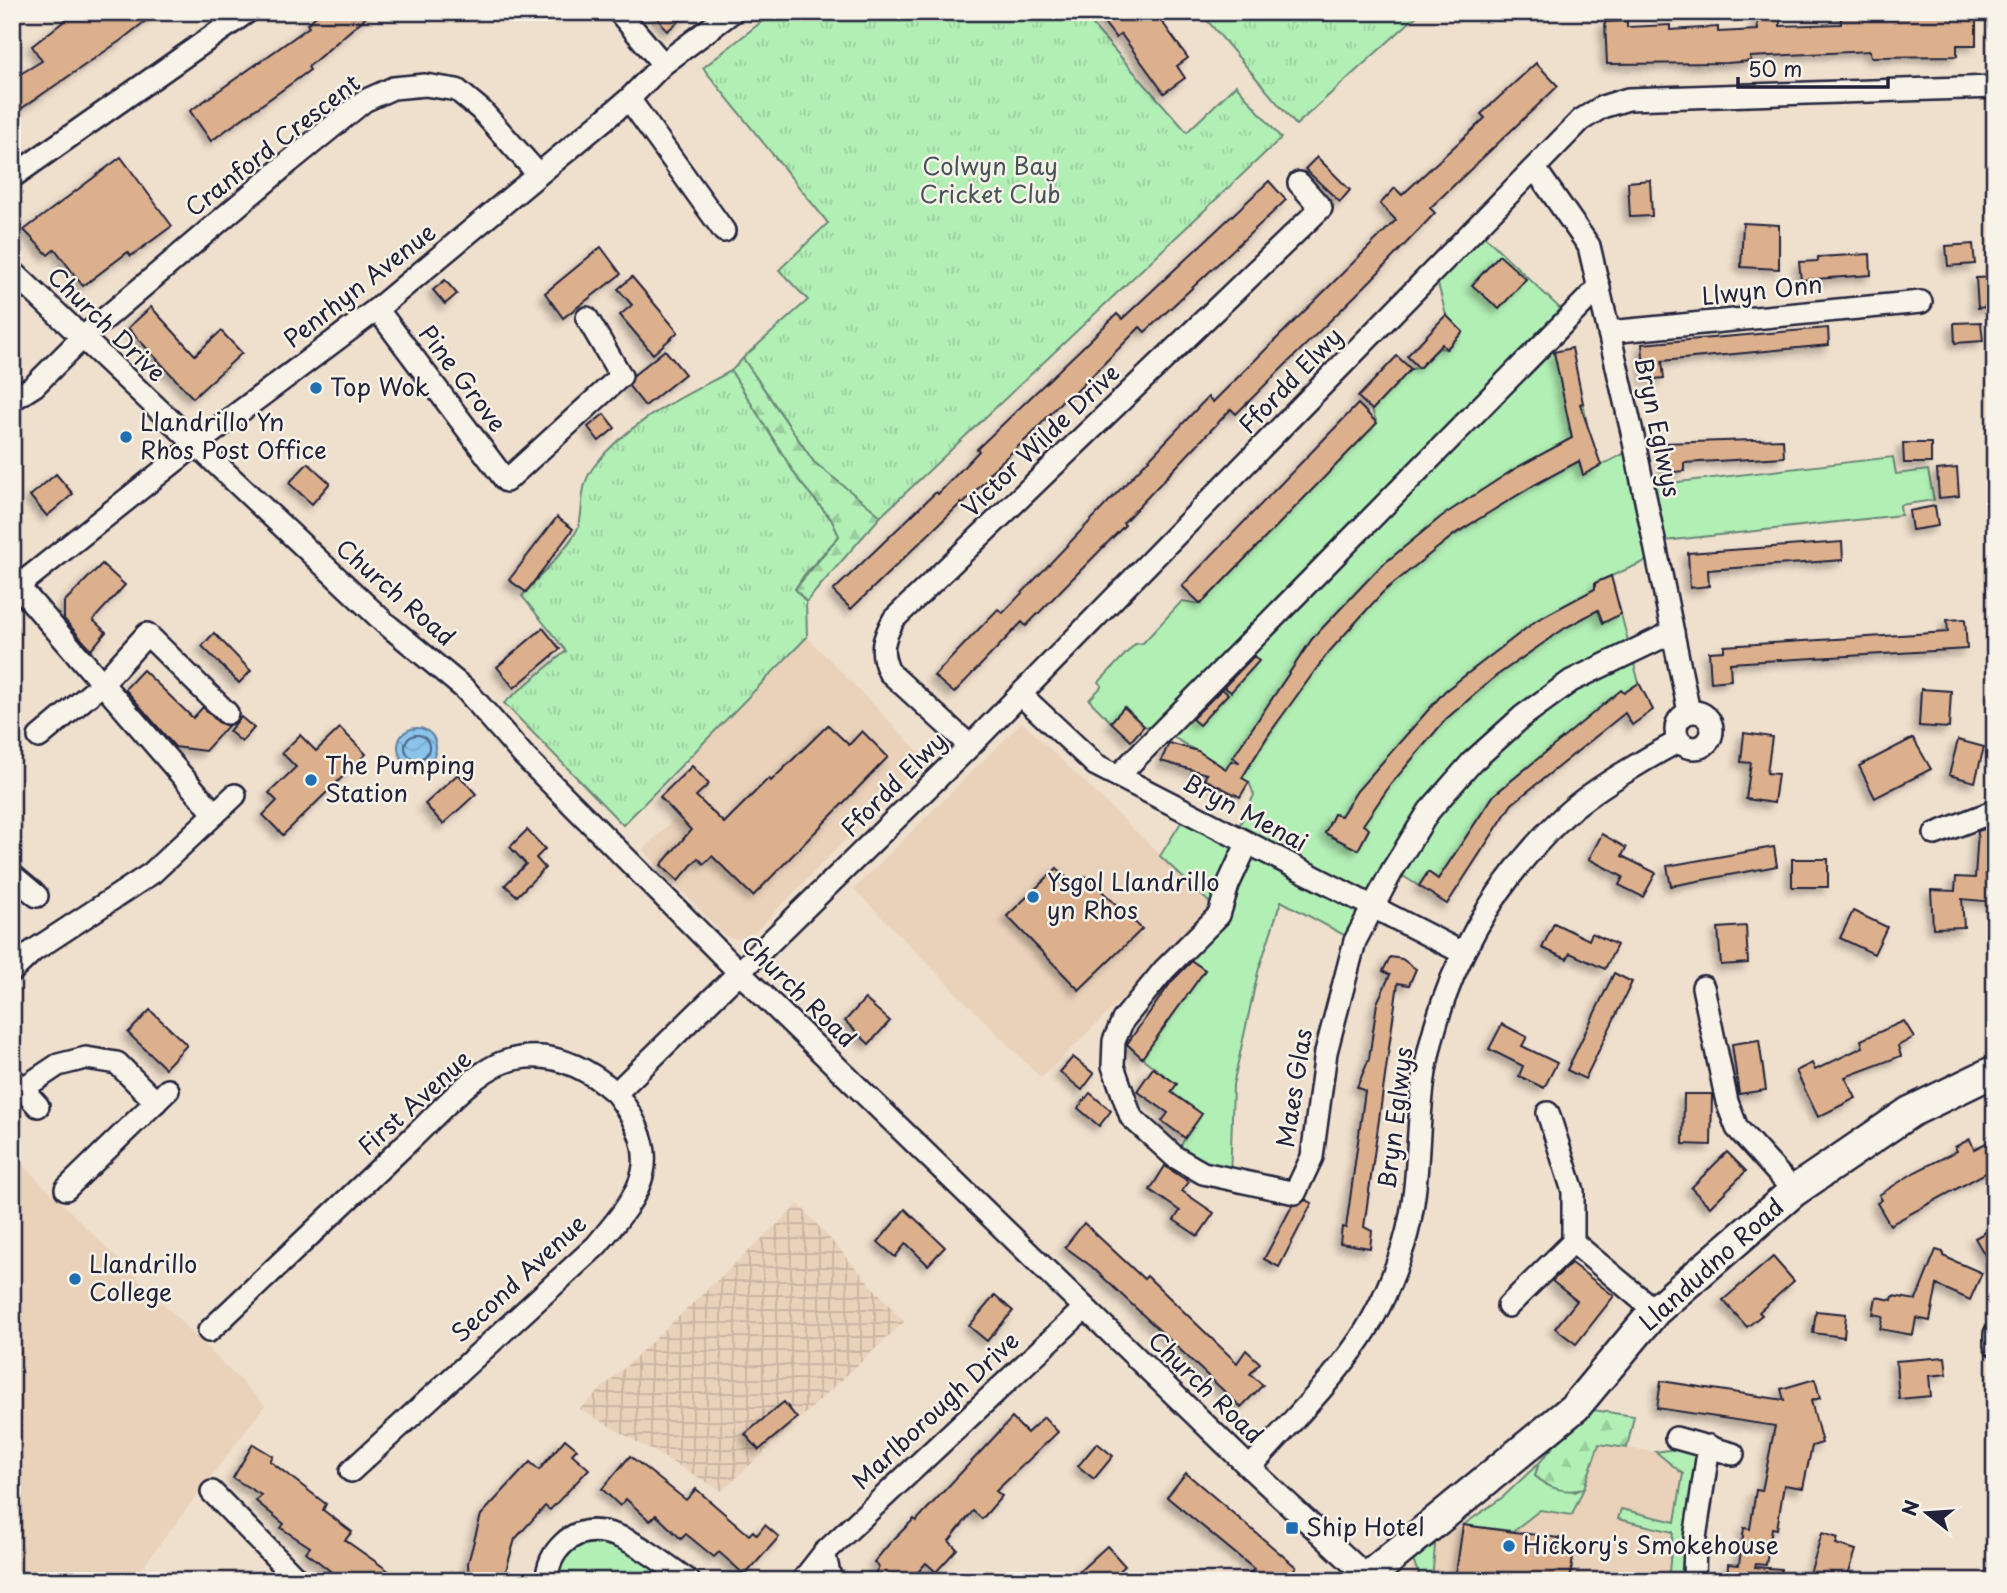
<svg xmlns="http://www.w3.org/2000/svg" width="2007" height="1593" font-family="'Playpen Sans',sans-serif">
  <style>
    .built { fill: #e9d1ba }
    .industrial { fill: url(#industrial-grid) }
    .green { fill: #b2efb5; stroke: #6a8878; stroke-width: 2 }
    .forest { fill: url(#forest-firs); stroke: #6a8878; stroke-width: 2 }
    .park { fill: url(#park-tufts); stroke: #6a8878; stroke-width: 2 }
    .water { fill: url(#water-waves); stroke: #6183a4; stroke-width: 2 }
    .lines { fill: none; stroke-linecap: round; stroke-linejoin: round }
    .shore { stroke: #4c6381; stroke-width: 2 }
    .building { fill: #dcb08d; stroke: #22223b; stroke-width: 2; filter: url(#shadow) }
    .minor-casing { stroke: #22223b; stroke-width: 26 }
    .secondary-casing { stroke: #22223b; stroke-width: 35 }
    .minor { stroke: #f7f3e8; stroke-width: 21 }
    .secondary { stroke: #f7f3e8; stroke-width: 30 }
    .poi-dot { fill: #1f6fb2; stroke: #f7f3e8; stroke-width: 2.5 }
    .labels { text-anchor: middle; stroke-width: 5; stroke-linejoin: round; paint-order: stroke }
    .street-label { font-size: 24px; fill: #22223b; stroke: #f7f3e8 }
    .park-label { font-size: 24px; fill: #46555a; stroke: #f7f3e8 }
    .poi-label { font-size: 24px; fill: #22223b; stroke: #f7f3e8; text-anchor: start }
  </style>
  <defs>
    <pattern id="industrial-grid" width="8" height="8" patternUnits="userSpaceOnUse" patternTransform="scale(1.75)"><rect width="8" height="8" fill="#e9d1ba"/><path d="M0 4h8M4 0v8" fill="none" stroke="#c8b3a1"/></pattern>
    <pattern id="forest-firs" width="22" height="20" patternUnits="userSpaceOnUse" patternTransform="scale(1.75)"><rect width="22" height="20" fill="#b2efb5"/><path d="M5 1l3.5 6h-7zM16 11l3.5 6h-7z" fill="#99cd9d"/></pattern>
    <pattern id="park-tufts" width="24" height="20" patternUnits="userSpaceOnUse" patternTransform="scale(1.75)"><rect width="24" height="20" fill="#b2efb5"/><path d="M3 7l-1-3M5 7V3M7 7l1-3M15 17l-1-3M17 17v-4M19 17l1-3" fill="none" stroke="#99cd9d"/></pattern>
    <pattern id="water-waves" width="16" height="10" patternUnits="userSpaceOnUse" patternTransform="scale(1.75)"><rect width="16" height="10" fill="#8bc4ea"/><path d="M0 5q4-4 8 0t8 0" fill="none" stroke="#78a8ca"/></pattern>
    <filter id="shadow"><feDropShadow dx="-5" dy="5" stdDeviation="3.5" flood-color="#0004"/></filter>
  </defs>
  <rect width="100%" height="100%" fill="#efdfcd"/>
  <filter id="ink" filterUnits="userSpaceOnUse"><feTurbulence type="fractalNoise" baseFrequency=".0143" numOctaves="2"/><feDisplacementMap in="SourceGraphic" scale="14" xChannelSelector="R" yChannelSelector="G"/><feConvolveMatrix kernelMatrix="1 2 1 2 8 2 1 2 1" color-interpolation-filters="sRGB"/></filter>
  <g filter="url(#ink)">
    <g class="built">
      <polygon points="807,637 925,758 756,931 738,939 730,938 723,934 643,850 709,784 685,761"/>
      <polygon points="1022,722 1211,904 1209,915 1041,1078 854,889"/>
      <polygon points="12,1154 265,1405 132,1581 12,1581"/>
      <polygon points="1586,1409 1599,1444 1656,1452 1689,1479 1675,1581 1414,1581 1410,1573 1415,1557 1503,1497 1539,1463"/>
    </g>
    <polygon class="industrial" points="799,1204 904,1322 722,1491 580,1409"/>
    <g class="green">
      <polygon points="1477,229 1569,317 1545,342 1554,352 1566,407 1583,403 1587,423 1569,429 1572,438 1516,468 1447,513 1380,567 1312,639 1226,769 1163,731 1144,726 1125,707 1111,722 1089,700 1102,686 1099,682 1135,644 1143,643 1182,601 1201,604 1377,423 1372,410 1411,369 1419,368 1439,348 1447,349 1462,332 1446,315 1435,272"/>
      <path d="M1635,448L1644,486L1893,457L1896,474L1928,470L1934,500L1900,505L1901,515L1655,542L1653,558L1595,583V589L1537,620L1445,691L1357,791L1341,816L1334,814L1325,833L1358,850L1369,830L1363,825L1391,784L1446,719L1496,676L1565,628L1598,610L1621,614L1639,683L1624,693L1622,691L1494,795L1438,879L1428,872L1419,886L1393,870L1355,941L1281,901L1258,972L1233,1085L1230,1181L1175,1157L1185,1138L1171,1092L1176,1084L1142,1058L1205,970L1188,958L1218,915L1211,904L1160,856L1187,813L1234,837L1254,795L1249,782L1242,778C1282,713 1327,643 1384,591C1442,538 1510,498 1579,461L1584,474Z"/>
      <polygon points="1675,1449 1693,1453 1698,1457 1680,1581 1668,1581 1673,1532 1618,1519 1621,1509 1675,1522 1683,1474 1656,1452"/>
      <polygon points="1539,1463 1535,1475 1575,1492 1584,1488 1572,1515 1540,1510 1513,1531 1463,1525 1503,1497"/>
      <polygon points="606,1541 675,1581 554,1581 555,1568 575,1544"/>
      <polygon points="1435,1545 1432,1581 1422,1581 1413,1561 1431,1546"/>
    </g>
    <g class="forest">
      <polygon points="743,358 814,462 950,450 881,516 806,602 795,589 839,536 831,519 799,481 731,371"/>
      <path d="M1586,1409L1634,1416L1627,1448L1599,1444L1584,1488C1569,1495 1546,1488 1535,1476L1539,1463Z"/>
    </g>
    <g class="park">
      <polygon points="774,12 1081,12 1187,132 1236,85 1281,138 881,516 814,462 743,358 808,300 779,270 828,223 703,68"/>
      <polygon points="1200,12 1421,12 1296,125"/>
      <path d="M731,371L799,481L831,519L839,536L804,575L795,589L806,602L807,637L623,825L504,703L566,651L522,596C538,577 565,552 577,530C586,512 576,489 595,465C630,420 683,397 731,371Z"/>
    </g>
    <circle class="water" cx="417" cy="747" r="19"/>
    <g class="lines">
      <circle class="shore" cx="417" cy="747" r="12"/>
    </g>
    <g class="building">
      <polygon points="76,12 157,12 120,41 12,115 12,79 42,61 32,46"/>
      <polygon points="321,12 372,12 308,67 310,70 211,141 190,111 309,27 307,24"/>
      <polygon points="653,12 690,12 667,31"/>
      <polygon points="1096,12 1155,12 1188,58 1177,66 1185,78 1164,93 1121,34 1116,38"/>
      <polygon points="1841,12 1976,12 1976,45 1957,45 1957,56 1871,57 1870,51 1750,57 1751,61 1727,63 1607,64 1605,22 1627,21 1627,27 1670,25 1670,30 1718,27 1718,32 1758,30 1757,18 1780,17 1780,26 1841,24"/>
      <polygon points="1536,63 1558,86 1430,208 1435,213 1371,280 1236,414 1231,409 1123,523 1125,525 1026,626 1022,622 954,693 934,676 998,609 1003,613 1208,397 1213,402 1396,220 1380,204 1395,188 1402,195 1485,118 1481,114"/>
      <polygon points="121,157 172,226 131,256 128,252 83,286 55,249 48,255 24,230"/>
      <polygon points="1317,157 1350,190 1340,202 1305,169"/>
      <polygon points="1650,180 1652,216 1630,217 1628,182"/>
      <polygon points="1269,181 1286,200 1145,332 1140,327 1070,398 1067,395 1033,433 989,473 991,475 962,505 961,503 851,609 833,591 936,492 938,494 979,451 977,449 1117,314 1122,319"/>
      <polygon points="1743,223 1779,225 1779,269 1741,267"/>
      <polygon points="1973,244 1975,264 1948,266 1946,246"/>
      <polygon points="601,247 621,274 563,318 545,293"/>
      <polygon points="1870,254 1871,275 1801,280 1799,262 1818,261 1818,257"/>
      <polygon points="1499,255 1526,279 1499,309 1472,285"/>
      <polygon points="632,277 678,332 653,354 620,315 632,305 618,289"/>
      <polygon points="1995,277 1995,306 1978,308 1976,278"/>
      <polygon points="445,280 457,294 445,304 433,290"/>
      <polygon points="151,307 195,355 221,331 242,353 193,398 128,328"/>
      <polygon points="1446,315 1463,332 1446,349 1442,344 1419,368 1407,356"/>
      <polygon points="1981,322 1983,341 1955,343 1954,323"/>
      <polygon points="1828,328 1829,345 1662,361 1664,378 1645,380 1642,344"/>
      <polygon points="1572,348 1583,403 1580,404 1601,465 1583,475 1579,461 1534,485 1456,533 1383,592 1328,653 1269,734 1242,778 1249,782 1240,797 1204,779 1207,774 1161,761 1169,743 1198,751 1226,769 1231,761 1240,763 1233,757 1312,639 1380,567 1442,516 1516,468 1572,438 1554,352"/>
      <polygon points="665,350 685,374 645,406 629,386 634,375"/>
      <polygon points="1397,356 1411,369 1372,410 1358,397"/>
      <polygon points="1358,404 1377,423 1201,604 1182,586"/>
      <polygon points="604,414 615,428 599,441 588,427"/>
      <polygon points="1783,439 1784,457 1684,463 1684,471 1665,473 1663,443"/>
      <polygon points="1903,443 1931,443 1931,463 1904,463"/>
      <polygon points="308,463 330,483 312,504 289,483"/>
      <polygon points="1957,468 1959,496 1939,498 1937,470"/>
      <polygon points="56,474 73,494 47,516 30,496"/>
      <polygon points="1935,506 1938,526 1912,530 1909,511"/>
      <polygon points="557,517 573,529 526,592 509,580"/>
      <polygon points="1842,542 1843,560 1708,570 1709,586 1690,588 1688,553"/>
      <polygon points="102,564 125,585 93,620 106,632 91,650 64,619 64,602"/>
      <polygon points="1611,576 1621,614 1603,623 1598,610 1565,628 1496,676 1446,719 1391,784 1363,825 1369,829 1358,850 1325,833 1334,814 1341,816 1357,791 1445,691 1537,620 1595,589 1595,583"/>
      <polygon points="1965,619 1967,649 1730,663 1731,680 1711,682 1709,652 1724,651 1724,646 1948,632 1947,620"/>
      <polygon points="543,628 560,649 514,688 497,667"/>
      <polygon points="214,633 251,671 239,683 202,646"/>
      <polygon points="1254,656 1259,661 1231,692 1224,687"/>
      <polygon points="143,670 193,718 203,707 218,722 228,726 205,751 175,747 125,689"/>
      <polygon points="1639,683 1653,710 1632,725 1625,713 1512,804 1447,904 1419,886 1428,872 1438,879 1494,795 1621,690 1624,693"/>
      <polygon points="1222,689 1228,694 1199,725 1192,719"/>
      <polygon points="1921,689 1951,691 1949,728 1919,726"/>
      <polygon points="1124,707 1144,726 1131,741 1111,722"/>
      <polygon points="241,717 254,728 242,742 229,731"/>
      <polygon points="828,725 849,745 862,731 888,757 753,896 712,856 704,864 698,858 678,881 661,865 691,830 660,797 692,766 709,784 696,796 724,823 769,778 771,781"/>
      <polygon points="340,728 366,754 283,835 263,815 277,801 269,793 296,767 282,753 300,735 316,751"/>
      <polygon points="1744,733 1772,737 1767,773 1778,774 1774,803 1746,799 1751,763 1741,762"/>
      <polygon points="1913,738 1931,769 1875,798 1859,766"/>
      <polygon points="1958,740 1984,747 1975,782 1949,775"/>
      <polygon points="458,774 476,794 443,824 425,804"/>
      <polygon points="1984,829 1995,830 1995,902 1962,899 1964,927 1933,928 1931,890 1955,891 1956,877 1975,878 1978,831"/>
      <polygon points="527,830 545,849 536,858 545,868 517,896 505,885 526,864 510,847"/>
      <polygon points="1602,834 1626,848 1622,856 1656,873 1643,897 1619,885 1623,877 1589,859"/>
      <polygon points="1774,847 1777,866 1671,886 1667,866"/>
      <rect x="1792" y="859" width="36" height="28"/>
      <polygon points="1057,868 1075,886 1086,876 1142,929 1079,990 1007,916"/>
      <polygon points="1853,911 1887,927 1874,954 1840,938"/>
      <polygon points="1554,923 1589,940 1592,933 1617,945 1605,969 1570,953 1567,959 1542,948"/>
      <polygon points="1746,926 1748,963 1721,965 1718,928"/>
      <polygon points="1390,957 1402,959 1416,969 1409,985 1398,983 1364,1227 1372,1231 1370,1248 1340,1243 1342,1227 1346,1228 1365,1091 1357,1087 1369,1059 1377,1003 1390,975 1383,971"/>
      <polygon points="1192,961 1205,970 1142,1058 1127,1044 1172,981"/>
      <polygon points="1614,973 1632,982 1585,1079 1567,1070"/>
      <polygon points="865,999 890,1021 869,1044 845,1021"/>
      <polygon points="150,1010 187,1045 165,1068 128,1033"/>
      <polygon points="1904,1021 1914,1037 1898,1046 1901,1056 1845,1077 1856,1098 1818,1117 1796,1071 1812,1063 1815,1070 1863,1047 1861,1040"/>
      <polygon points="1502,1024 1527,1037 1522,1046 1557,1063 1544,1088 1519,1076 1523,1066 1489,1049"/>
      <polygon points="1759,1040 1766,1090 1739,1094 1732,1044"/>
      <polygon points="1073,1057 1094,1074 1082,1090 1060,1072"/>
      <polygon points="1153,1068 1177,1084 1171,1092 1202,1114 1185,1138 1162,1121 1168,1113 1137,1091"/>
      <polygon points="1090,1093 1111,1111 1099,1126 1078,1108"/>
      <polygon points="1684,1094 1712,1094 1711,1145 1683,1144"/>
      <polygon points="1970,1139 1974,1149 1990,1141 1995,1151 1995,1168 1890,1225 1877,1203 1882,1200 1879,1195 1915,1172 1957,1151 1955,1147"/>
      <polygon points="1727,1152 1746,1171 1710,1207 1691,1188"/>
      <polygon points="1165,1166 1189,1182 1182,1191 1214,1213 1198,1236 1174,1220 1180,1211 1150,1190"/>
      <polygon points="1306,1200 1312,1203 1279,1267 1264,1259 1292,1206"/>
      <polygon points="905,1209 945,1247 928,1265 906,1243 895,1257 878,1242"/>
      <polygon points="1084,1223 1144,1279 1147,1276 1237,1363 1246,1350 1260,1363 1250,1374 1263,1385 1241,1407 1091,1266 1065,1247"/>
      <polygon points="1995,1227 1995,1273 1975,1238"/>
      <polygon points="1936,1250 1943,1252 1943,1256 1982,1273 1970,1300 1937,1285 1930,1321 1916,1318 1913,1335 1880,1329 1883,1316 1873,1314 1876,1297 1892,1300 1893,1296 1916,1300"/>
      <polygon points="1773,1257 1794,1281 1759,1312 1762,1315 1747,1327 1723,1300"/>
      <polygon points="1571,1263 1614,1296 1576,1344 1555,1328 1577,1301 1552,1281"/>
      <polygon points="995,1295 1013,1311 987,1341 969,1326"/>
      <polygon points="1816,1311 1846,1314 1844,1337 1813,1333"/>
      <polygon points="1945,1357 1947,1374 1929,1376 1931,1396 1899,1399 1896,1361"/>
      <polygon points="1815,1379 1820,1398 1811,1401 1822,1443 1812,1446 1803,1488 1784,1485 1777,1529 1772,1528 1766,1565 1756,1564 1755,1567 1781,1569 1780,1581 1727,1581 1728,1564 1739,1565 1744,1528 1750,1529 1756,1490 1762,1491 1775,1426 1657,1408 1661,1381 1784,1400 1781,1389"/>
      <polygon points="784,1402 797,1418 759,1450 745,1434"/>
      <polygon points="1044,1417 1058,1432 996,1491 1002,1496 982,1519 973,1511 949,1541 957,1549 936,1572 926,1563 910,1581 870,1581 879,1567 874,1562 889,1544 914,1519 916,1521 1012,1418 1027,1433"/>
      <polygon points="565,1439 577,1449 572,1454 589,1469 550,1510 545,1506 515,1539 503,1581 469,1581 468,1563 481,1515 530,1462 539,1470"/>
      <polygon points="1097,1443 1113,1456 1094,1479 1078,1466"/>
      <polygon points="253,1444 273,1456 270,1461 326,1504 323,1510 352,1532 345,1540 403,1581 329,1581 334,1574 306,1552 310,1547 281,1528 284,1524 256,1501 261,1495 233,1478"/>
      <polygon points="630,1456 686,1500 696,1489 749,1535 753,1531 757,1535 765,1525 779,1537 745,1575 719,1552 714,1557 686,1534 681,1539 656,1515 650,1521 626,1499 620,1506 602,1489"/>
      <polygon points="1186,1473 1296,1567 1285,1581 1244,1581 1254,1569 1167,1497"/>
      <polygon points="1463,1525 1559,1538 1557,1554 1573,1556 1570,1580 1455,1581"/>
      <polygon points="1822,1533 1838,1538 1836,1544 1856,1550 1846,1581 1833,1581 1810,1574"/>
      <polygon points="1107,1546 1125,1566 1109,1581 1069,1581"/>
    </g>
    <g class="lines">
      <defs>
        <g id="minor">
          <polyline points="619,12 663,64"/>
          <polyline points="629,99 724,231"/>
          <polyline points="1536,170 1589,246 1632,432 1689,712"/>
          <polyline points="12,177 247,12"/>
          <polyline points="12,271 385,623 466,690 523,755 741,974 1250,1468 1367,1577"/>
          <polyline points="377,309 506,481 621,376 587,318"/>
          <polyline points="1609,332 1921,302"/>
          <polyline points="12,400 34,386 81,339 289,162 364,101 393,88 425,85 457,90 481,110 538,174"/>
          <polyline points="18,586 215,814"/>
          <polyline points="12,591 194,446 377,309 629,99 663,64 732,12"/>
          <polyline points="1021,695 1096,765 1463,953"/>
          <circle cx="1694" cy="730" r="18"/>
          <polyline points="39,737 101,685 147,634 227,713"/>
          <path d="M970,746L889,672C879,651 883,639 894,619L1321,208L1299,183"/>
          <polyline points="1118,776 1599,287"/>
          <polyline points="1935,834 1995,811"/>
          <polyline points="1247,844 1228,885 1219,915 1164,970 1123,1020 1114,1041 1113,1066 1131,1117 1175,1157 1203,1173 1295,1193 1312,1157 1326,1052 1355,941 1393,869 1429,811 1472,762 1523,716 1571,681 1673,632"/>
          <polyline points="12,875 37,896"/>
          <polyline points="12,971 33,951 152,873 235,795"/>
          <polyline points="1703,987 1727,1102 1737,1128 1794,1191"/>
          <polyline points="14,1080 38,1106"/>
          <polyline points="22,1089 58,1065 86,1058 117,1063 156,1102"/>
          <polyline points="1548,1113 1573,1191 1573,1242 1655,1311"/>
          <polyline points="66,1189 168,1090"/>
          <polyline points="1508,1306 1573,1242"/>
          <path d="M209,1331C276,1267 343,1204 410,1140C435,1117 472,1073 504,1062C547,1047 585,1066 616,1093L970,746L1581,120L1602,107L1628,99L1995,87"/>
          <polyline points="1995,1334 1995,1345"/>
          <polyline points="1676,1438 1733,1454"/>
          <path d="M1250,1468C1284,1429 1324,1390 1354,1348C1376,1318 1393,1279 1404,1244C1422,1185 1415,1125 1426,1066C1444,970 1494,882 1564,816C1590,791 1647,758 1679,741"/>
          <path d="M351,1471L596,1246C644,1189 666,1160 616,1093"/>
          <polyline points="212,1492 299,1581"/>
          <polyline points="824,1553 831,1581"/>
          <path d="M547,1581C547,1565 553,1553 564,1543C601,1508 658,1560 689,1581"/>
          <polyline points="802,1581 824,1553 1085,1308"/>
          <polyline points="1694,1581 1695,1538 1709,1446"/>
        </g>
        <polyline id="secondary" points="1363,1581 1575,1407 1655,1311 1794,1191 1910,1112 1995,1071"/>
      </defs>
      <use href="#minor" class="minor-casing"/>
      <use href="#secondary" class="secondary-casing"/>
      <use href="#minor" class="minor"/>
      <use href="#secondary" class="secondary"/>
    </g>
  </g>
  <g class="poi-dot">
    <circle cx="316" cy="388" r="7"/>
    <circle cx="126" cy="437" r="7"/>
    <circle cx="311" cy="780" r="7"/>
    <circle cx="1033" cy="897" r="7"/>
    <circle cx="75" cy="1279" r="7"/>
    <rect x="1285" y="1521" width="14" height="14" rx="3.5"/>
    <circle cx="1509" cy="1546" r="7"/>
  </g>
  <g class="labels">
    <g class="street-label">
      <text transform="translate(273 146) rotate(-38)" y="8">Cranford Crescent</text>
      <text transform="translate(360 286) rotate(-38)" y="8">Penrhyn Avenue</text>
      <text transform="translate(1762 291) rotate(-6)" y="8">Llwyn Onn</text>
      <text transform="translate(106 325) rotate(44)" y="8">Church Drive</text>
      <text transform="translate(462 379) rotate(53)" y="8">Pine Grove</text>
      <text transform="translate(1291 381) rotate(-46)" y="8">Ffordd Elwy</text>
      <text transform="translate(1657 427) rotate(78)" y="8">Bryn Eglwys</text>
      <text transform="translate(1041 441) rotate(-44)" y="8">Victor Wilde Drive</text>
      <text transform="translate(395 593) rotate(41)" y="8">Church Road</text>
      <text transform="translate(894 785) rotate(-45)" y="8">Ffordd Elwy</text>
      <text transform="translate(1245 813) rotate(28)" y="8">Bryn Menai</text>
      <text transform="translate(798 992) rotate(44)" y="8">Church Road</text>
      <text transform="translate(1295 1088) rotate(-81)" y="8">Maes Glas</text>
      <text transform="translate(415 1103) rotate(-42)" y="8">First Avenue</text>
      <text transform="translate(1396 1118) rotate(-83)" y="8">Bryn Eglwys</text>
      <text transform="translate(1712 1265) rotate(-42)" y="8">Llandudno Road</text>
      <text transform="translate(519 1279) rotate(-43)" y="8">Second Avenue</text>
      <text transform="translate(1205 1388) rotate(44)" y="8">Church Road</text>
      <text transform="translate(936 1411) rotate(-43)" y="8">Marlborough Drive</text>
    </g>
    <g class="park-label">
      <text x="990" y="175">Colwyn Bay<tspan x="990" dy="28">Cricket Club</tspan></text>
    </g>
    <g class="poi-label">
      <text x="330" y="396">Top Wok</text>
      <text x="140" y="431">Llandrillo Yn<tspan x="140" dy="28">Rhos Post Office</tspan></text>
      <text x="325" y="774">The Pumping<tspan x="325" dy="28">Station</tspan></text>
      <text x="1047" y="891">Ysgol Llandrillo<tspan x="1047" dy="28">yn Rhos</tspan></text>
      <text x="89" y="1273">Llandrillo<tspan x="89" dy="28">College</tspan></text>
      <text x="1306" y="1536">Ship Hotel</text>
      <text x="1523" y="1554">Hickory's Smokehouse</text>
    </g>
  </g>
  <rect width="2007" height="1593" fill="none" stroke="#f7f3e8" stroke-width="42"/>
  <rect x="21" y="21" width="1965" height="1551" fill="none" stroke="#22223b" stroke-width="2.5" filter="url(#ink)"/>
  <g transform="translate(1927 1513) rotate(287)" stroke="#f7f3e8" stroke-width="5" paint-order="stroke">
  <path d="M0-5L12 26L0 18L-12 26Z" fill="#22223b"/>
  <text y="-10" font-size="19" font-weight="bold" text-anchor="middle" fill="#22223b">N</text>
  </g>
  <path d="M1738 77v10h150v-10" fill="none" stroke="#22223b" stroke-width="3.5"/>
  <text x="1748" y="77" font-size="21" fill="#22223b" stroke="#f7f3e8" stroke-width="5" paint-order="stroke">50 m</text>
</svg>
